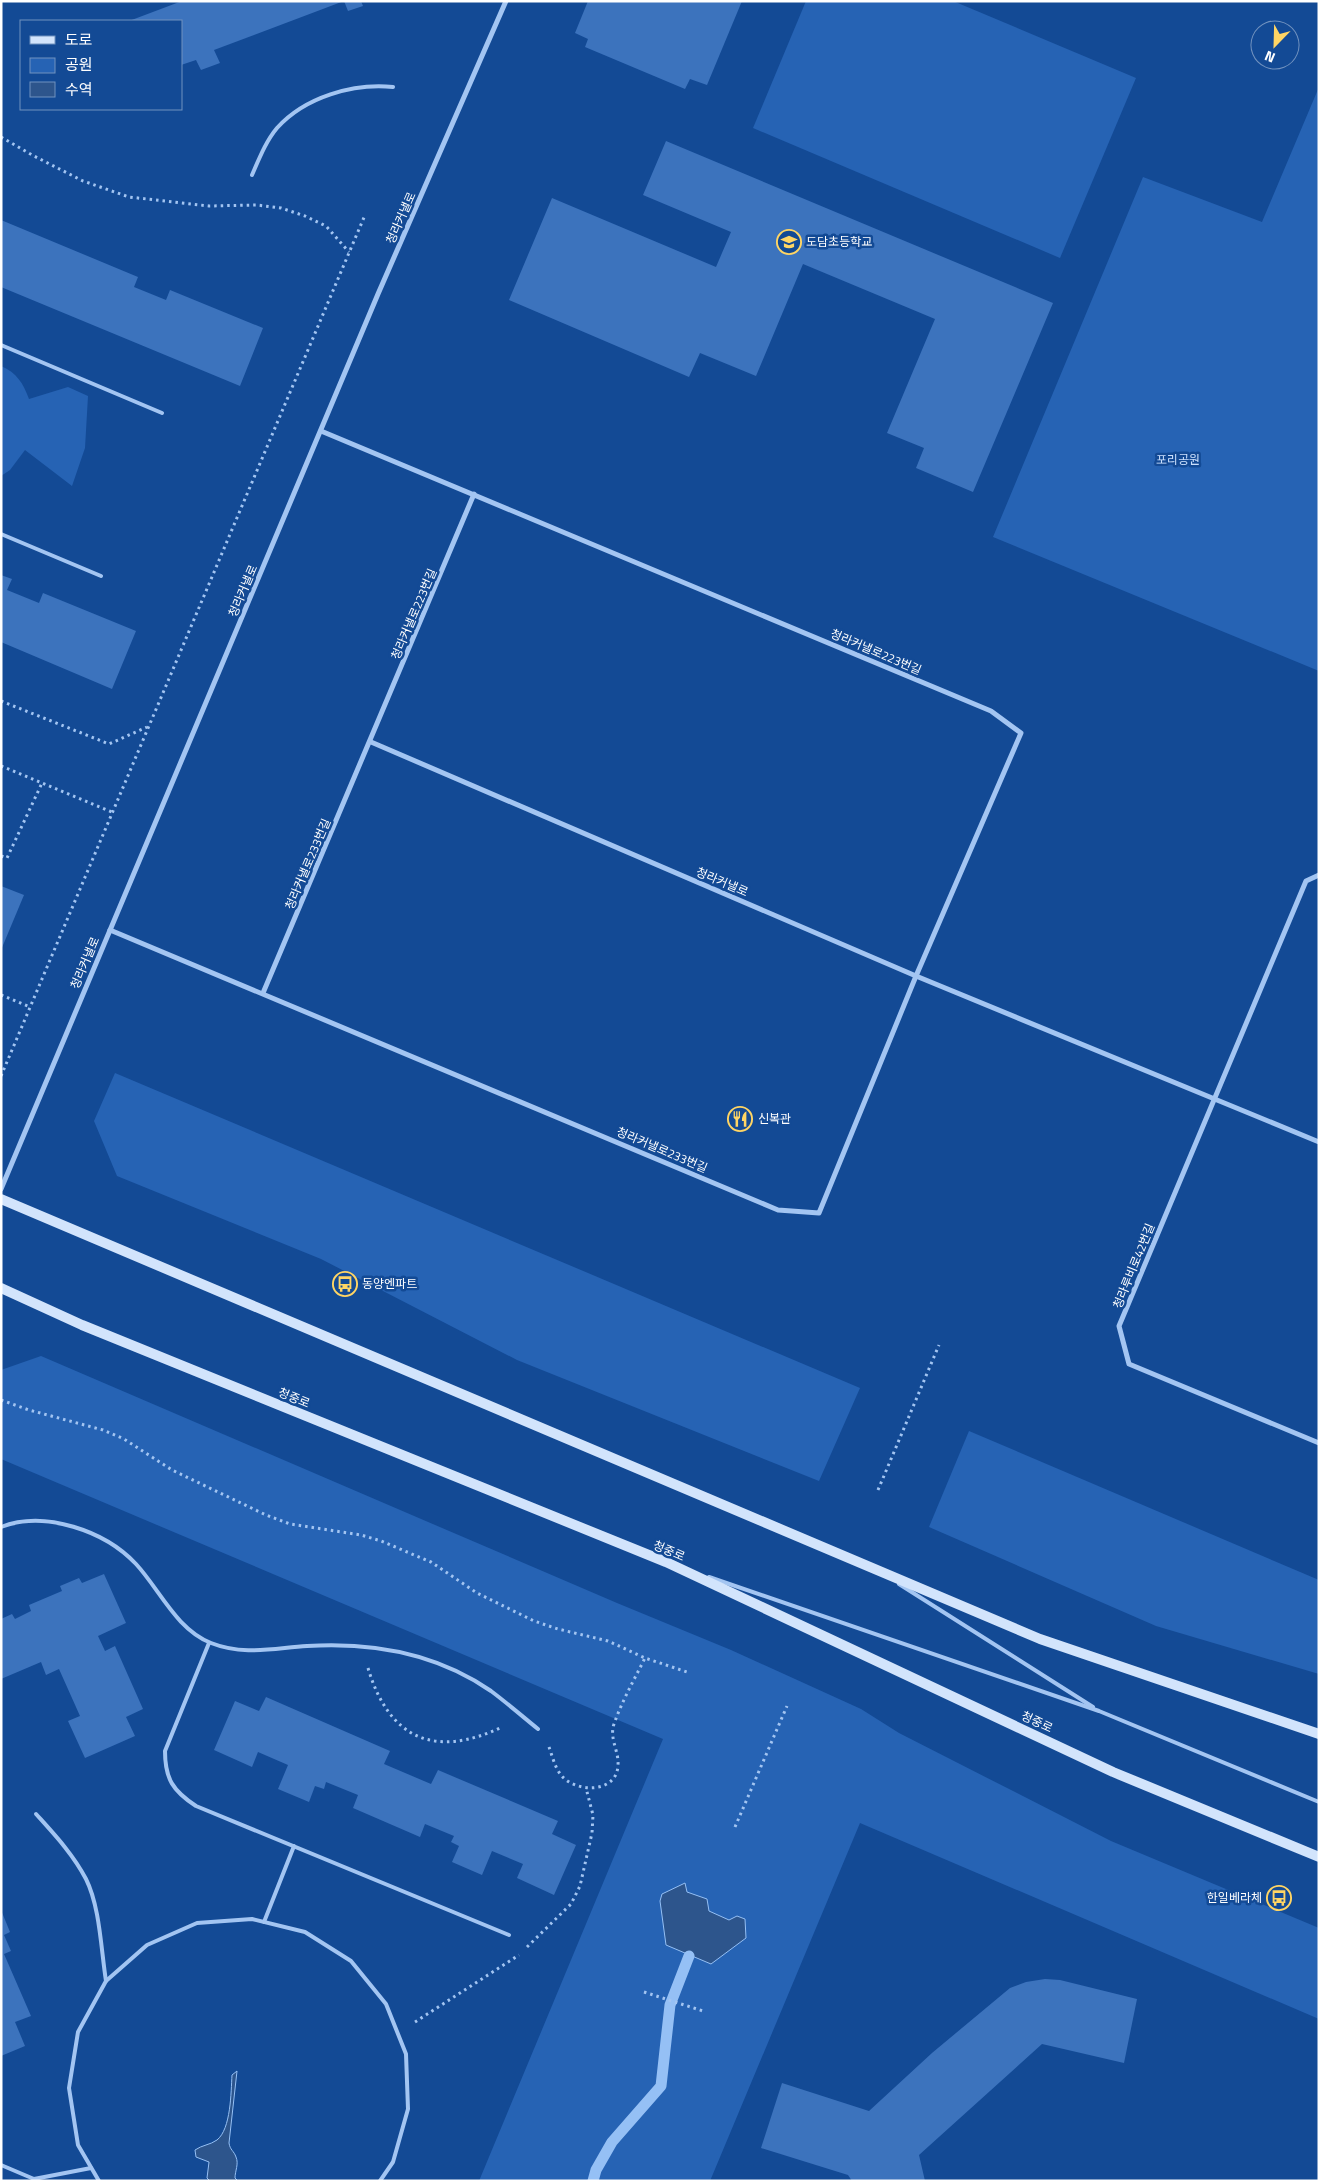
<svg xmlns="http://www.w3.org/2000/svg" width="1320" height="2182" font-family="'Titillium Web','Noto Sans KR',sans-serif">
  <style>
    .green { fill: #2663b4 }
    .water { fill: #2d558c; stroke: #95c0f5 }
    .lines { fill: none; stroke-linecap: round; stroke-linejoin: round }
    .stream { stroke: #95c0f5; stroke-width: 11 }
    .building { fill: #3c73bd }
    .path { stroke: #a3c5f2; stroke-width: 3; stroke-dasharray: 2.5 4; stroke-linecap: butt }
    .lane { stroke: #a3c5f2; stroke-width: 4 }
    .street { stroke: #a3c5f2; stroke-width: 5 }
    .secondary { stroke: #d2e4fc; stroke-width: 10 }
    .labels { text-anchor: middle; stroke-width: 5; stroke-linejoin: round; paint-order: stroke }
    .street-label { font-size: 12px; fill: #fff; stroke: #134a95 }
    .poi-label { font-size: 12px; fill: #fff; stroke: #134a95; text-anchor: start }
    .park-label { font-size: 12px; fill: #cbe0fd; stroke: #134a95 }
  </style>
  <rect width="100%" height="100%" fill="#134a95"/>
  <g class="green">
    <polygon points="806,1 953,1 1136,78 1060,258 753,128"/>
    <polygon points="1319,87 1319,671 993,537 1143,177 1262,222"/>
    <path d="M1,366C17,373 23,383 29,399L68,387L88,396L85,448L72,486L25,450L10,470L1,476Z"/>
    <polygon points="115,1073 860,1388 819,1481 517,1360 321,1259 117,1176 94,1121"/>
    <polygon points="41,1356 617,1603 731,1650 861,1709 899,1733 1111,1841 1319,1928 1319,2019 860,1823 710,2181 479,2181 663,1739 1,1459 1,1370"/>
    <polygon points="969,1431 1319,1580 1319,1674 1156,1626 929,1527"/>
  </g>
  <g class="water">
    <polygon points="685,1883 687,1892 707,1899 709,1911 729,1920 737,1916 745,1919 746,1938 711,1964 666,1945 660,1901 662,1894"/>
    <path d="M237,2071L229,2143C230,2150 234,2151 236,2157C239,2164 235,2171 235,2178L238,2181H210L207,2178L209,2162L196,2157L195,2150C202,2145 210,2145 217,2140C231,2129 231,2092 232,2075Z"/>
  </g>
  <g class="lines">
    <polyline class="stream" points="593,2181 596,2170 612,2142 661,2086 670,2005 689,1956"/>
  </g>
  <g class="building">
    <polygon points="182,1 344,1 214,50 220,63 201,70 196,60 181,65 181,21 129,21"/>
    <polygon points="344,1 361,1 363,6 348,11"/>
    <polygon points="588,1 742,1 707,85 690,79 685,89 585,47 588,39 575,33"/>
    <polygon points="666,141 1053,303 973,492 916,468 924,448 887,433 935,319 803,264 756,376 700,353 689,377 509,300 552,198 716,267 731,232 643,195"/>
    <polygon points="1,220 138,277 134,287 166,300 170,290 263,328 240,386 1,287"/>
    <polygon points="1,575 12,579 7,590 39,603 43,593 136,631 112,689 1,642"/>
    <polygon points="1,886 24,895 1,950"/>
    <polygon points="104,1574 126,1623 98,1636 105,1651 115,1646 143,1709 126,1717 135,1736 85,1758 68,1721 80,1716 59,1669 46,1675 41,1662 1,1679 1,1619 12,1614 15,1619 31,1611 29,1605 62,1591 60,1586 79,1578 82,1583"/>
    <polygon points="266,1697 390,1751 384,1764 431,1784 438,1770 558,1821 552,1834 576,1845 554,1895 517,1878 523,1864 492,1851 482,1875 452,1862 459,1846 451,1842 454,1836 425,1824 420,1837 353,1808 358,1795 326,1782 324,1789 315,1786 309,1802 278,1789 288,1765 258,1752 252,1767 214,1750 235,1701 259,1711"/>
    <polygon points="1,1910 10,1932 4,1935 11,1951 4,1954 31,2016 15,2022 25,2046 1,2056"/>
    <polygon points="1045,1979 1060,1980 1137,1999 1124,2063 1042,2044 919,2155 925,2181 852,2181 848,2175 761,2148 782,2083 869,2111 932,2053 1010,1988 1026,1982"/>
  </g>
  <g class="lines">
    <g class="path">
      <polyline points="1,137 32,155 83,181 129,197 209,206 257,205 281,208 305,216 326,226 349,252"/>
      <polyline points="1,701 109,744 147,727"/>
      <polyline points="1,766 112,812"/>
      <polyline points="1,856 7,858 42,783"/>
      <polyline points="1,995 30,1007"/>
      <polyline points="1,1076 365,215"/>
      <polyline points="1,1400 29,1410 103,1430 124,1439 172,1470 266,1515 290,1524 361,1535 381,1541 431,1562 477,1593 534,1621 558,1629 608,1641 645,1658 690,1673"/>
      <polyline points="878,1490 939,1345"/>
      <path d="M368,1668C389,1739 435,1759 502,1727"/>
      <path d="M549,1747C552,1755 555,1768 561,1775C575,1793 617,1794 618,1765C619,1751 609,1738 614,1724C622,1701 634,1680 645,1658"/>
      <polyline points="735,1827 787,1706"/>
      <polyline points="527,1947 571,1904 580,1886 592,1833 593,1815 586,1788"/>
      <polyline points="644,1992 703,2011"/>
      <polyline points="415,2022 519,1955"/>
    </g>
    <g class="lane">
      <path d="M252,175C259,159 266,141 277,128C305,97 353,83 393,87"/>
      <polyline points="1,345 162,413"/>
      <polyline points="1,534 101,576"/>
      <path d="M1,1527C45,1510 105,1531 136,1564C160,1590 176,1629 211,1643C244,1656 274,1648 307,1646C373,1642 436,1653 491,1691C507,1703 522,1716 538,1729"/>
      <polyline points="709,1577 1099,1711 1319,1802"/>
      <polyline points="899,1584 1093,1707"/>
      <path d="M209,1643L165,1751C165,1779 173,1791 196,1806L509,1935"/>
      <path d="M36,1814C54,1834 73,1854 86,1879C100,1907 101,1950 106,1981"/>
      <polyline points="264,1922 294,1846"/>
      <polyline points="1,2165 34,2179 91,2168"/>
      <polyline points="99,2181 78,2145 69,2088 78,2032 106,1981 147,1945 197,1923 252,1919 305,1932 351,1961 386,2004 406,2054 408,2109 393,2162 380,2181"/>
    </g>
    <g class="street">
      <polyline points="371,742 916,976 1319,1142"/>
      <polyline points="1319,875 1306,881 1119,1326 1129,1364 1319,1443"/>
      <polyline points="110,930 778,1210 819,1213 916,976 1021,733 991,711 321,431"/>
      <polyline points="263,993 474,494"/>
      <polyline points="1,1189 378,294 506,1"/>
    </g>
    <g class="secondary">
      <polyline points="1,1199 1040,1639 1319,1734"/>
      <polyline points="1,1288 82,1325 666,1562 1113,1772 1319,1857"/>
    </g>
  </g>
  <defs>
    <symbol id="school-ring" viewBox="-11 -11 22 22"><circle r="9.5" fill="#134a95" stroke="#ffd564" stroke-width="1.5"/><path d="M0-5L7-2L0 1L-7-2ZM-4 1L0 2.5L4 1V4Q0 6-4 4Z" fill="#ffd564"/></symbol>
    <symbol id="restaurant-ring" viewBox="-11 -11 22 22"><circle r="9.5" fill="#134a95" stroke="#ffd564" stroke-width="1.5"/><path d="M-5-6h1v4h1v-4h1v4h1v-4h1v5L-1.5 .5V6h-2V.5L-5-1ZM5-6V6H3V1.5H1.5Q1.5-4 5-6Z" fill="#ffd564"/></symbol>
    <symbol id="bus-ring" viewBox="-11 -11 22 22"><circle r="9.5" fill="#134a95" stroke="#ffd564" stroke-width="1.5"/><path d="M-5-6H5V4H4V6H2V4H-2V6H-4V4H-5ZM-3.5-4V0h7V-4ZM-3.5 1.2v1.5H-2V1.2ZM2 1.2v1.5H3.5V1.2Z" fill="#ffd564"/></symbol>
  </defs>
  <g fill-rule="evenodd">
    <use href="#school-ring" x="775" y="228" width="28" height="28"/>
    <use href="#restaurant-ring" x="726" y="1105" width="28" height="28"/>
    <use href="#bus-ring" x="331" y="1270" width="28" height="28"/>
    <use href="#bus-ring" x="1265" y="1884" width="28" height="28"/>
  </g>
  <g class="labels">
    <g class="street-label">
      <text transform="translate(401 218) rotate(-66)" y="4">청라커낼로</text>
      <text transform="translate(243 591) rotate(-67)" y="4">청라커낼로</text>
      <text transform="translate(414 614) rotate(-67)" y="4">청라커낼로223번길</text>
      <text transform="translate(876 652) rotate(23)" y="4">청라커낼로223번길</text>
      <text transform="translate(308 864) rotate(-67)" y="4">청라커낼로233번길</text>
      <text transform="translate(722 882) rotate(23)" y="4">청라커낼로</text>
      <text transform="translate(85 963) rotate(-67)" y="4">청라커낼로</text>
      <text transform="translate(662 1150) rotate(23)" y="4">청라커낼로233번길</text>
      <text transform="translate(1134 1266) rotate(-68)" y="4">청라루비로42번길</text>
      <text transform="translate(294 1398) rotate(22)" y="4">청중로</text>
      <text transform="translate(669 1551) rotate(23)" y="4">청중로</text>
      <text transform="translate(1037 1722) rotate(25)" y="4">청중로</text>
    </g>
    <g class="poi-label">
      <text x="806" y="246">도담초등학교</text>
      <text x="758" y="1123">신복관</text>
      <text x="362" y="1288">동양엔파트</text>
      <text x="1262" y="1902" text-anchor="end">한일베라체</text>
    </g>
    <g class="park-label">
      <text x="1178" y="464">포리공원</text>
    </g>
  </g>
  <rect width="1320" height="2182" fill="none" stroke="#ffffff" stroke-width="5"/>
  <rect x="20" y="20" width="162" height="90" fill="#134a95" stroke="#7192bf"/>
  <rect x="30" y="36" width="25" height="8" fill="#d2e4fc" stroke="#7192bf"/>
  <text x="65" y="45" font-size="15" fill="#ffffff">도로</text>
  <rect x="30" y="58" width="25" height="15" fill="#2663b4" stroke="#7192bf"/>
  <text x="65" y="70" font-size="15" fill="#ffffff">공원</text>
  <rect x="30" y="82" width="25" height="15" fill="#2d558c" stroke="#7192bf"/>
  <text x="65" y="95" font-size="15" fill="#ffffff">수역</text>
  <g transform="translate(1275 45) rotate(203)"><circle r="24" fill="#134a95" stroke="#7192bf"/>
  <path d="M0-4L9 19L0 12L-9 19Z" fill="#ffd564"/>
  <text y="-8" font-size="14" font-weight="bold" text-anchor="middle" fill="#ffffff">N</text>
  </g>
</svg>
